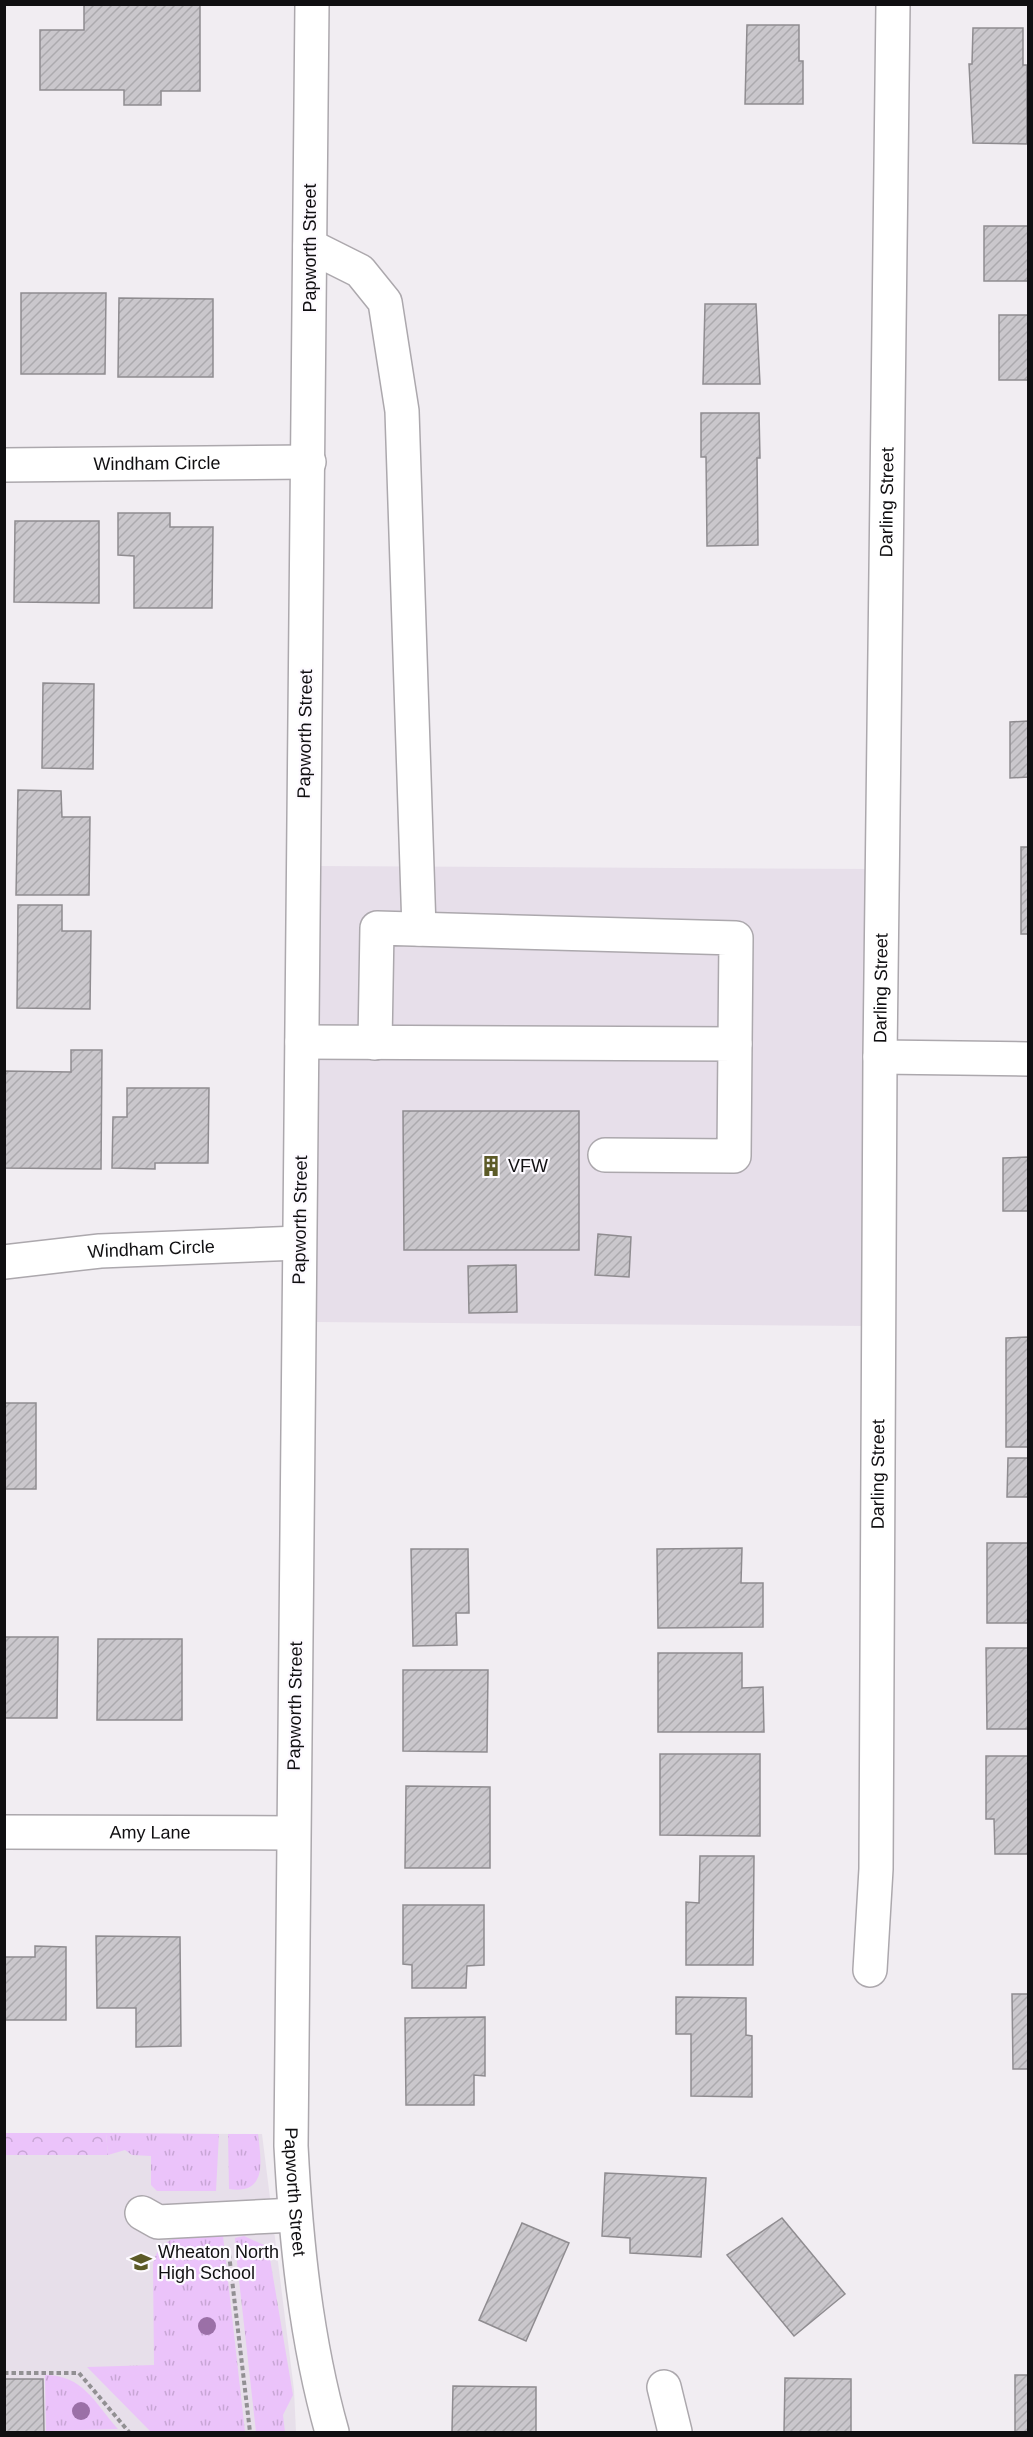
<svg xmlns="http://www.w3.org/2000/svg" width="1033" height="2437" font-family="Arial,sans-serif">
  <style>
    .built { fill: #e7dfea }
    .grass { fill: url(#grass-tufts) }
    .forest { fill: url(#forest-crowns) }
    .building { fill: url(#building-hatch); stroke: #8f8c90; stroke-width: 1.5 }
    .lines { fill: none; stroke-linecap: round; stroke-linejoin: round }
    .minor-casing { stroke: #aca8ad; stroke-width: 36 }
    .path { stroke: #929093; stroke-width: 4; stroke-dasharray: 4.5 3; stroke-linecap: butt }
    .minor { stroke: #fff; stroke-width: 33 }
    .tree { fill: #9b70a7 }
    .labels { text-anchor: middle; stroke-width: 4.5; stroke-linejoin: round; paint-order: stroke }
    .street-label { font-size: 18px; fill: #100f11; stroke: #fdfaff }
    .poi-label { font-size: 18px; fill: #100f11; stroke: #fdfaff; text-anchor: start }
  </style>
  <defs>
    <pattern id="grass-tufts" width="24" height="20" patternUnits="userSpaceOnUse" patternTransform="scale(1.5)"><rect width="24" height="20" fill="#ebc3fa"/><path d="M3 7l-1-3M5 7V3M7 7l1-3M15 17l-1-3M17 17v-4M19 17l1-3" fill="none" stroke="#c8a6d5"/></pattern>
    <pattern id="forest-crowns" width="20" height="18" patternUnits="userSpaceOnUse" patternTransform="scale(1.5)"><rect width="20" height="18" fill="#ebc3fa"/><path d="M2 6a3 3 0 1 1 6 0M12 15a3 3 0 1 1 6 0" fill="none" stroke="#c8a6d5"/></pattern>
    <pattern id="building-hatch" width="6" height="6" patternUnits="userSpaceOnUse" patternTransform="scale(1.5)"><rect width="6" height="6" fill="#cac7cc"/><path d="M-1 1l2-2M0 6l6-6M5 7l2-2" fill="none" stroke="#acaaae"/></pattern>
  </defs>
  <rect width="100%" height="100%" fill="#f1edf2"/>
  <g class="built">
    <polygon points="317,866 875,869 872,1326 314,1322"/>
    <polygon points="5,2133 262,2134 294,2390 296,2432 5,2432"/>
  </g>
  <g class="grass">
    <polygon points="106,2133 219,2134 216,2191 157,2191 151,2185 151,2156 132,2155 125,2150 108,2155"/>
    <path d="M228,2134H258C261,2160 268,2195 229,2189Z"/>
    <path d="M223,2236L245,2432H151L87,2367L154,2365L153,2264C161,2229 194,2237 223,2236Z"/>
    <polygon points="244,2236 264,2245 269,2253 293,2395 283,2415 285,2432 256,2432 236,2253 235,2238"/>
    <path d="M45,2375C83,2375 94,2402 118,2429L46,2431Z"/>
  </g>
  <polygon class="forest" points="5,2133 106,2133 108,2155 5,2155"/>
  <g class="building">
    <polygon points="84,4 200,4 200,91 161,91 161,105 124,105 124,90 40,90 40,30 84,30"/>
    <polygon points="747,25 799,25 799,61 803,61 803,104 745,104"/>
    <polygon points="973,28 1023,28 1023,65 1027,65 1027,144 973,143 969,64 972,64"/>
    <rect x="984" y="226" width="44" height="55"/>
    <polygon points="21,293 106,293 105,374 21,374"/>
    <polygon points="119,298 213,299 213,377 118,377"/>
    <polygon points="705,304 756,304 760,384 703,384"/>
    <rect x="999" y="315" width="29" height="65"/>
    <polygon points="701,413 759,413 760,458 757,458 758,545 707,546 706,457 701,457"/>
    <polygon points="118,513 170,513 170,527 213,527 212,608 134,608 134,556 118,555"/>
    <polygon points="15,521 99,521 99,603 14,602"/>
    <polygon points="43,683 94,684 93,769 42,768"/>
    <polygon points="1028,721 1028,777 1010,778 1010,722"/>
    <polygon points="18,790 61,791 62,817 90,817 89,895 16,895"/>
    <rect x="1021" y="847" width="7" height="87"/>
    <polygon points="18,905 62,905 62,931 91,931 90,1009 17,1008"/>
    <polygon points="71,1050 102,1050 101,1169 4,1168 5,1071 71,1072"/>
    <polygon points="127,1088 209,1088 208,1163 155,1163 155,1169 112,1168 113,1117 127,1117"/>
    <polygon points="403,1111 579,1111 579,1250 404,1250"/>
    <polygon points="1028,1157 1028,1211 1003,1211 1003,1158"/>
    <polygon points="598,1234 631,1237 629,1277 595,1275"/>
    <polygon points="516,1265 517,1312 469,1313 468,1266"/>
    <polygon points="1028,1337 1028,1447 1006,1447 1006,1338"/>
    <rect x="4" y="1403" width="32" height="86"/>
    <polygon points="1008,1458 1028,1458 1028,1497 1007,1497"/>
    <rect x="987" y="1543" width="41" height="80"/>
    <polygon points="742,1548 741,1583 763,1583 763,1627 658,1628 657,1549"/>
    <polygon points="411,1549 468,1549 469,1613 456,1613 457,1645 413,1646"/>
    <polygon points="4,1637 58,1637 57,1718 4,1718"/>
    <polygon points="98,1639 182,1639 182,1720 97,1720"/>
    <polygon points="986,1648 1028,1648 1028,1729 987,1729"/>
    <polygon points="658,1653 742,1653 742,1688 763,1687 764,1732 658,1732"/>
    <polygon points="403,1670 488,1670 487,1752 403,1751"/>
    <polygon points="660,1754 760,1754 760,1836 660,1835"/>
    <polygon points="986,1756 1028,1756 1028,1854 995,1854 994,1819 986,1819"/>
    <polygon points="406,1786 490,1787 490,1868 405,1868"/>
    <polygon points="700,1856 754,1856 753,1965 686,1965 686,1902 699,1903"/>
    <polygon points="403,1905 484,1905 484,1965 467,1966 466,1988 412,1988 412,1965 403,1964"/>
    <polygon points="96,1936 180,1937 181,2046 136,2047 136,2008 97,2008"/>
    <polygon points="35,1946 66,1947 66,2020 4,2020 4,1957 35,1957"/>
    <polygon points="1028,1966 1028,2069 1013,2069 1012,1994 1028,1994"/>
    <polygon points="676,1997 746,1998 746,2035 752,2036 752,2097 691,2096 691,2034 676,2034"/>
    <polygon points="485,2017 485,2076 474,2075 474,2105 406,2105 405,2018"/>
    <polygon points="605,2173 706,2178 701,2257 630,2253 630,2238 602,2236"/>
    <polygon points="782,2218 845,2294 794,2336 727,2255"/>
    <polygon points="522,2223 569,2243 526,2341 479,2320"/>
    <rect x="1015" y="2375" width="13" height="57"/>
    <polygon points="785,2378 851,2379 851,2432 784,2432"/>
    <polygon points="4,2379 43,2379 44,2432 4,2432"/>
    <polygon points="453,2386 536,2387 536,2432 452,2432"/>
  </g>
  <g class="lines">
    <defs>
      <g id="minor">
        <path id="s1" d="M312,4L291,2146C296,2242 306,2340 332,2432"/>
        <polyline points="310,246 360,271 385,302 402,411 419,929"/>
        <path id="s2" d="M4,465L309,462"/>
        <polyline points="302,1042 735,1044 734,1156 605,1155"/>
        <polyline points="375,1043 377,928 736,938 735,1044"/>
        <polyline points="880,1057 1028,1059"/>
        <path id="s3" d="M4,1262L100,1251L299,1243"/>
        <path id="s4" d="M4,1832L293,1833"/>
        <path id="s5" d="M870,1970L876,1869L880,1057L893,4"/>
        <polyline points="142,2213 158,2222 295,2215"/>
        <polyline points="664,2387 675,2432"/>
      </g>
    </defs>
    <use href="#minor" class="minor-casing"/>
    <g class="path">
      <polyline points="229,2254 250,2432"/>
      <polyline points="4,2373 79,2373 129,2432"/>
    </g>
    <use href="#minor" class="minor"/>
  </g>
  <g class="tree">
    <circle cx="207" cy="2326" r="9"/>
    <circle cx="81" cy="2411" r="9"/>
  </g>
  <defs>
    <symbol id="building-bare" viewBox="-9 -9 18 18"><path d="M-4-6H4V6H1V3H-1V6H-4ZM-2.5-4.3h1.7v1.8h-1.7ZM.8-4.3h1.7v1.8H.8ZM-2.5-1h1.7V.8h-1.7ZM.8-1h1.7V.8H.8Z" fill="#5c5a27" stroke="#fdfaff" stroke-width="2.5" paint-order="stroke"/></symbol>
    <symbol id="school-bare" viewBox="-9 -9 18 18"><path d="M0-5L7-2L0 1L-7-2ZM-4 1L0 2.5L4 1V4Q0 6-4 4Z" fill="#5c5a27" stroke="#fdfaff" stroke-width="2.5" paint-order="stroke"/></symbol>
  </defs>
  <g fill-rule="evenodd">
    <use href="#building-bare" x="476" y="1151" width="30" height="30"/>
    <use href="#school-bare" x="126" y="2247" width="30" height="30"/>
  </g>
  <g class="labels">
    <g class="street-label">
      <text transform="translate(310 248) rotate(-90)" y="6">Papworth Street</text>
      <text dy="6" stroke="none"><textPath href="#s2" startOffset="153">Windham Circle</textPath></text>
      <text dy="6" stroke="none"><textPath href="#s5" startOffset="1468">Darling Street</textPath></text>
      <text transform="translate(305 734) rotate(-89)" y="6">Papworth Street</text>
      <text dy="6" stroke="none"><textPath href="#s5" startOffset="982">Darling Street</textPath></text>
      <text transform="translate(300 1220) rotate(-89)" y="6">Papworth Street</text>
      <text dy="6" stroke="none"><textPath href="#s3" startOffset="148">Windham Circle</textPath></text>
      <text dy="6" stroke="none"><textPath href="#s5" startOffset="496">Darling Street</textPath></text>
      <text transform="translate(295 1706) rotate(-89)" y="6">Papworth Street</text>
      <text dy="6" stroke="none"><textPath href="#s4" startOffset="146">Amy Lane</textPath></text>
      <text dy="6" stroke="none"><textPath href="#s1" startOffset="2188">Papworth Street</textPath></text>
    </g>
    <g class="poi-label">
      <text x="508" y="1172">VFW</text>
      <text x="158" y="2258">Wheaton North<tspan x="158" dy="21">High School</tspan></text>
    </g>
  </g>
  <rect width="1033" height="2437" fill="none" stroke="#100f11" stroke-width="12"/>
</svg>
